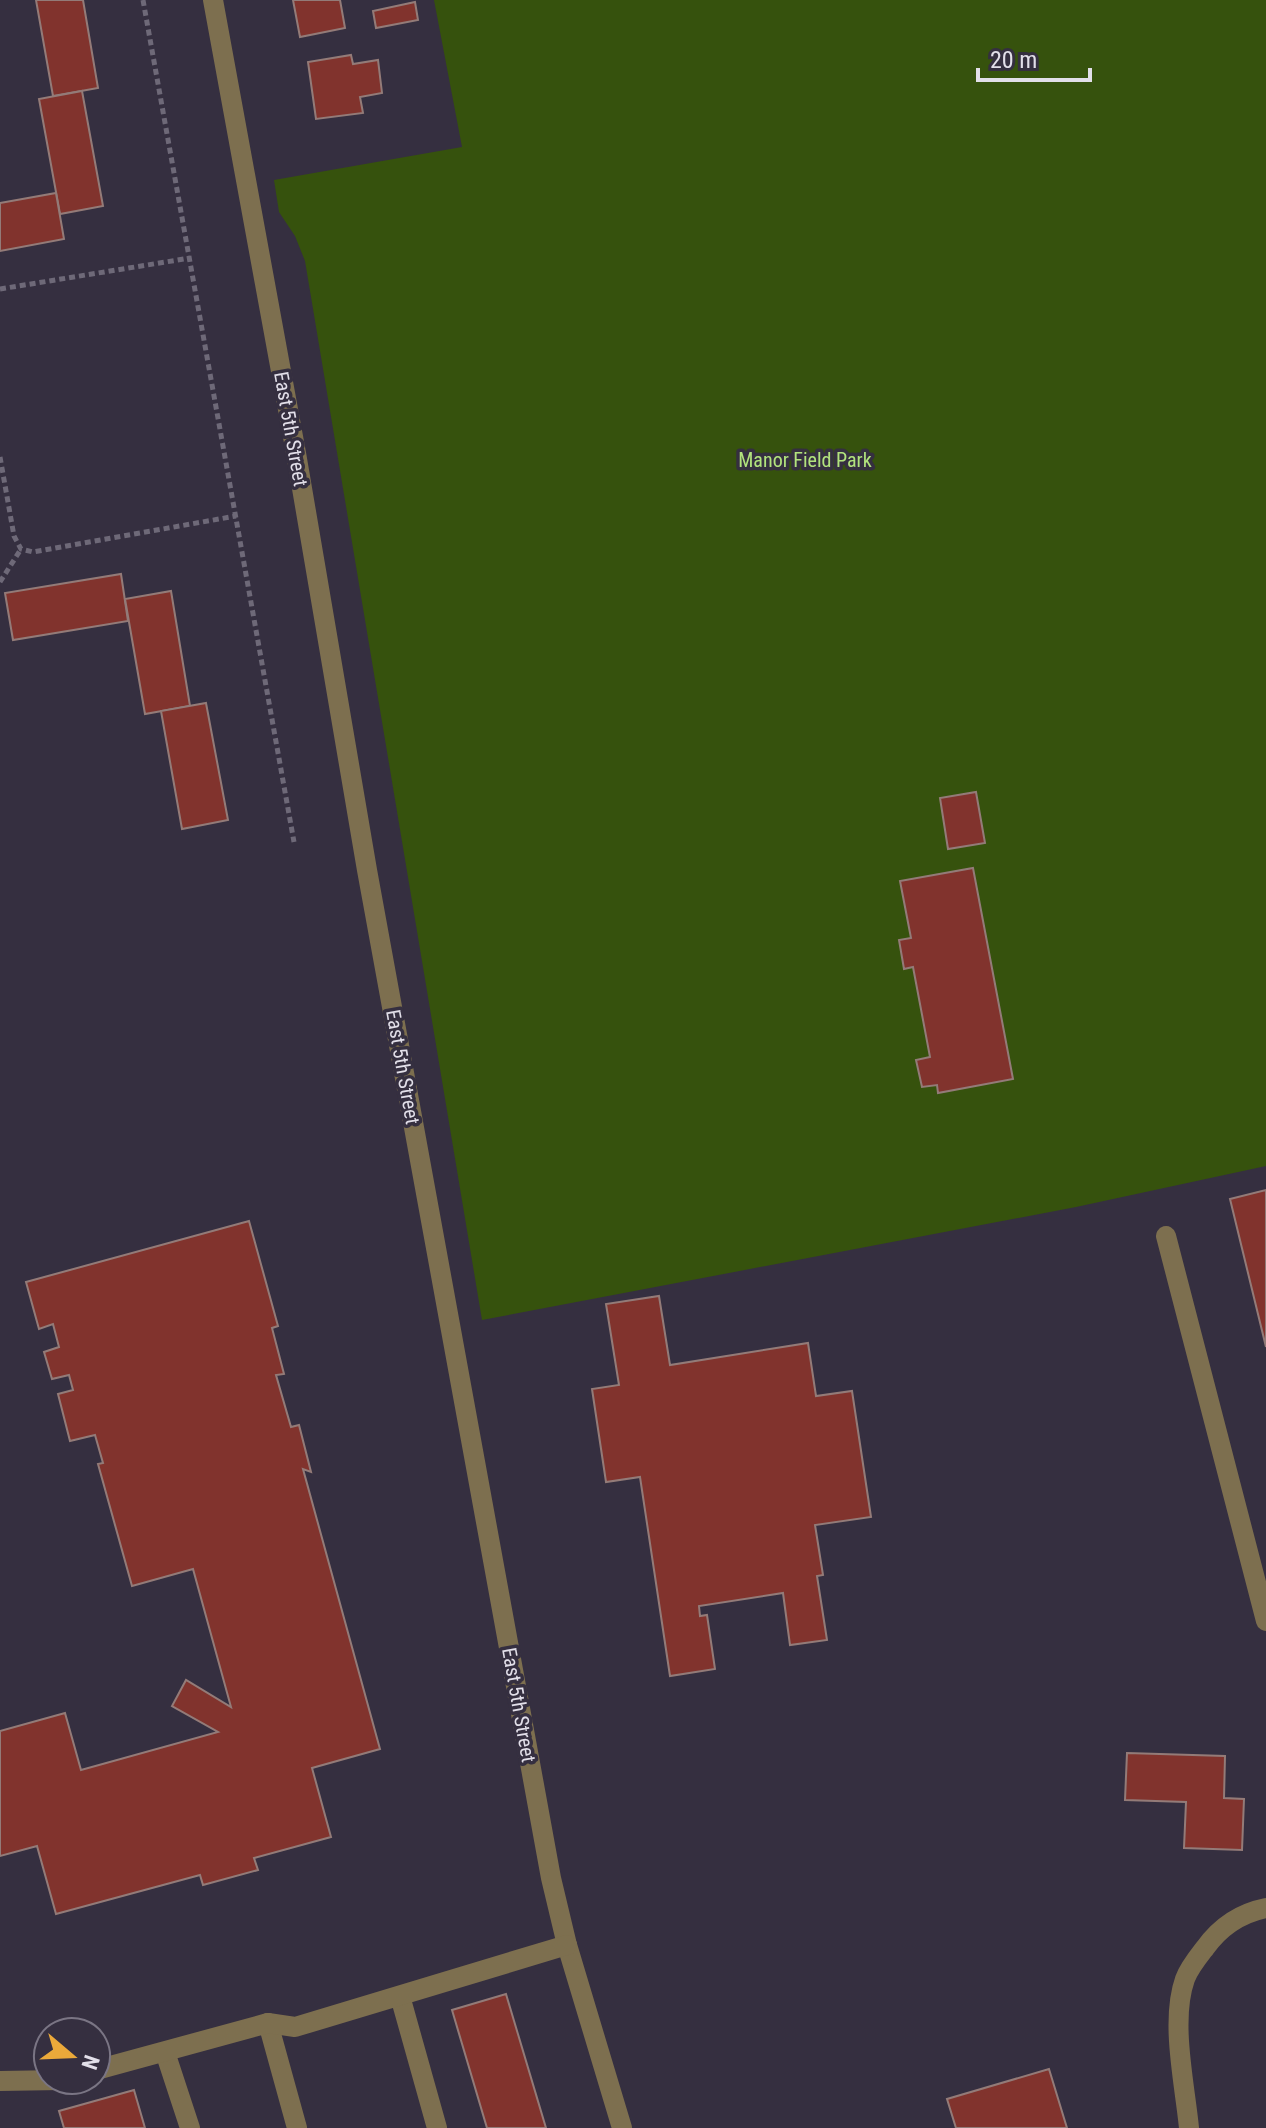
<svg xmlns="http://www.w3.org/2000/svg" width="1266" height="2128" font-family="'Roboto Condensed',sans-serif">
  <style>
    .green { fill: #36520d }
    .building { fill: #81332d; stroke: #937b78; stroke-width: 2 }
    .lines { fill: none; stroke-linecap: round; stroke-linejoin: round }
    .path { stroke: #6e6978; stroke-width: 5; stroke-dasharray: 6 4; stroke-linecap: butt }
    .minor { stroke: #7d6f4f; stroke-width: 20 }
    .labels { text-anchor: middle; stroke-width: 7; stroke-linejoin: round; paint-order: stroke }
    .street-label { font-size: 20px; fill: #e2dfe9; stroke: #352f40 }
    .park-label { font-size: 20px; fill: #b2e37d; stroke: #352f40 }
  </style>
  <rect width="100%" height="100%" fill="#352f40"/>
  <polygon class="green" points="434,0 1266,0 1266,1166 1076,1207 482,1320 305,261 295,236 279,212 274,180 462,147"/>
  <g class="building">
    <polygon points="36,0 83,0 98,88 53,96"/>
    <polygon points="293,0 340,0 345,28 300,37"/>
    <polygon points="415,2 418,20 376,28 373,11"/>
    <polygon points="351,55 353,64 378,60 382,93 360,97 363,113 316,119 308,62"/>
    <polygon points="82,91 103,206 60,214 39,99"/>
    <polygon points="56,193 64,239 0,251 0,203"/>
    <polygon points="121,574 128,621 13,640 5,593"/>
    <polygon points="171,591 190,706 145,714 125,599"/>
    <polygon points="206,703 228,820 182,829 161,711"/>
    <polygon points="976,792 985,843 948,849 940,798"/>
    <polygon points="973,868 1013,1079 938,1093 937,1085 922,1087 916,1060 930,1057 913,967 904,969 899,940 911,938 900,881"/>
    <polygon points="1266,1190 1266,1347 1230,1199"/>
    <polygon points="249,1221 278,1326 272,1328 284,1374 276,1375 291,1427 299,1425 311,1472 303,1469 380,1749 312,1768 331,1837 254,1858 258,1870 203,1885 200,1875 56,1914 37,1846 0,1856 0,1731 65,1713 81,1770 218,1732 172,1706 186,1680 231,1707 193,1569 132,1586 98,1464 103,1463 95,1435 70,1441 58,1394 73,1390 69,1375 52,1379 44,1352 59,1347 53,1324 39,1329 26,1282"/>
    <polygon points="659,1296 670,1365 808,1343 816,1396 852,1391 871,1517 815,1525 823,1575 817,1576 827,1640 790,1645 783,1593 699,1606 700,1616 707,1615 715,1669 670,1676 640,1477 606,1482 592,1389 619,1385 606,1304"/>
    <polygon points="1127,1753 1225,1756 1224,1798 1244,1799 1242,1850 1184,1848 1186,1802 1125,1800"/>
    <polygon points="506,1994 546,2128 487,2128 452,2010"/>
    <polygon points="1049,2069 1067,2128 956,2128 947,2099"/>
    <polygon points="134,2090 145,2128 64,2128 59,2111"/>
  </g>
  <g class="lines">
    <g class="path">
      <polyline points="143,0 294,842"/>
      <polyline points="0,289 190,258"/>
      <polyline points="0,457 14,536 21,549 33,552 236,516"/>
      <polyline points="0,582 21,549"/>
    </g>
    <g class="minor">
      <polyline points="213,0 296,453 367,870 551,1878 567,1945 622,2128"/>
      <polyline points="1166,1236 1266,1621"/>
      <polyline points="400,1996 437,2128"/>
      <polyline points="268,2023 297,2128"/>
      <polyline points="165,2052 190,2128"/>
      <polyline points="96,2070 268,2023 295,2027 567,1945"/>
      <polyline points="0,2081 61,2080"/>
      <path d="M1189,2128C1185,2085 1170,2021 1185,1979C1189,1968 1198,1957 1205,1948C1220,1927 1241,1913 1266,1908"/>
    </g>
  </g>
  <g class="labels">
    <g class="street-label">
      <text transform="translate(291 429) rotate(80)" y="7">East 5th Street</text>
      <text transform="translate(403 1067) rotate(80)" y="7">East 5th Street</text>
      <text transform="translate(519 1705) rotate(80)" y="7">East 5th Street</text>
    </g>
    <g class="park-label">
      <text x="805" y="467">Manor Field Park</text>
    </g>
  </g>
  <g transform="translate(72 2056) rotate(109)"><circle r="38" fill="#352f40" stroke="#7a7584" stroke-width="2"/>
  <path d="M0-6L14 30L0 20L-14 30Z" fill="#eba93a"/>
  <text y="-12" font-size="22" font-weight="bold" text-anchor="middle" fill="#e2dfe9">N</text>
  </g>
  <path d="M978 68v12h112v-12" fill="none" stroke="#e2dfe9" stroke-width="4"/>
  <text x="990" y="68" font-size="24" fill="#e2dfe9" stroke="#352f40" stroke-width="6" paint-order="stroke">20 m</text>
</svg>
